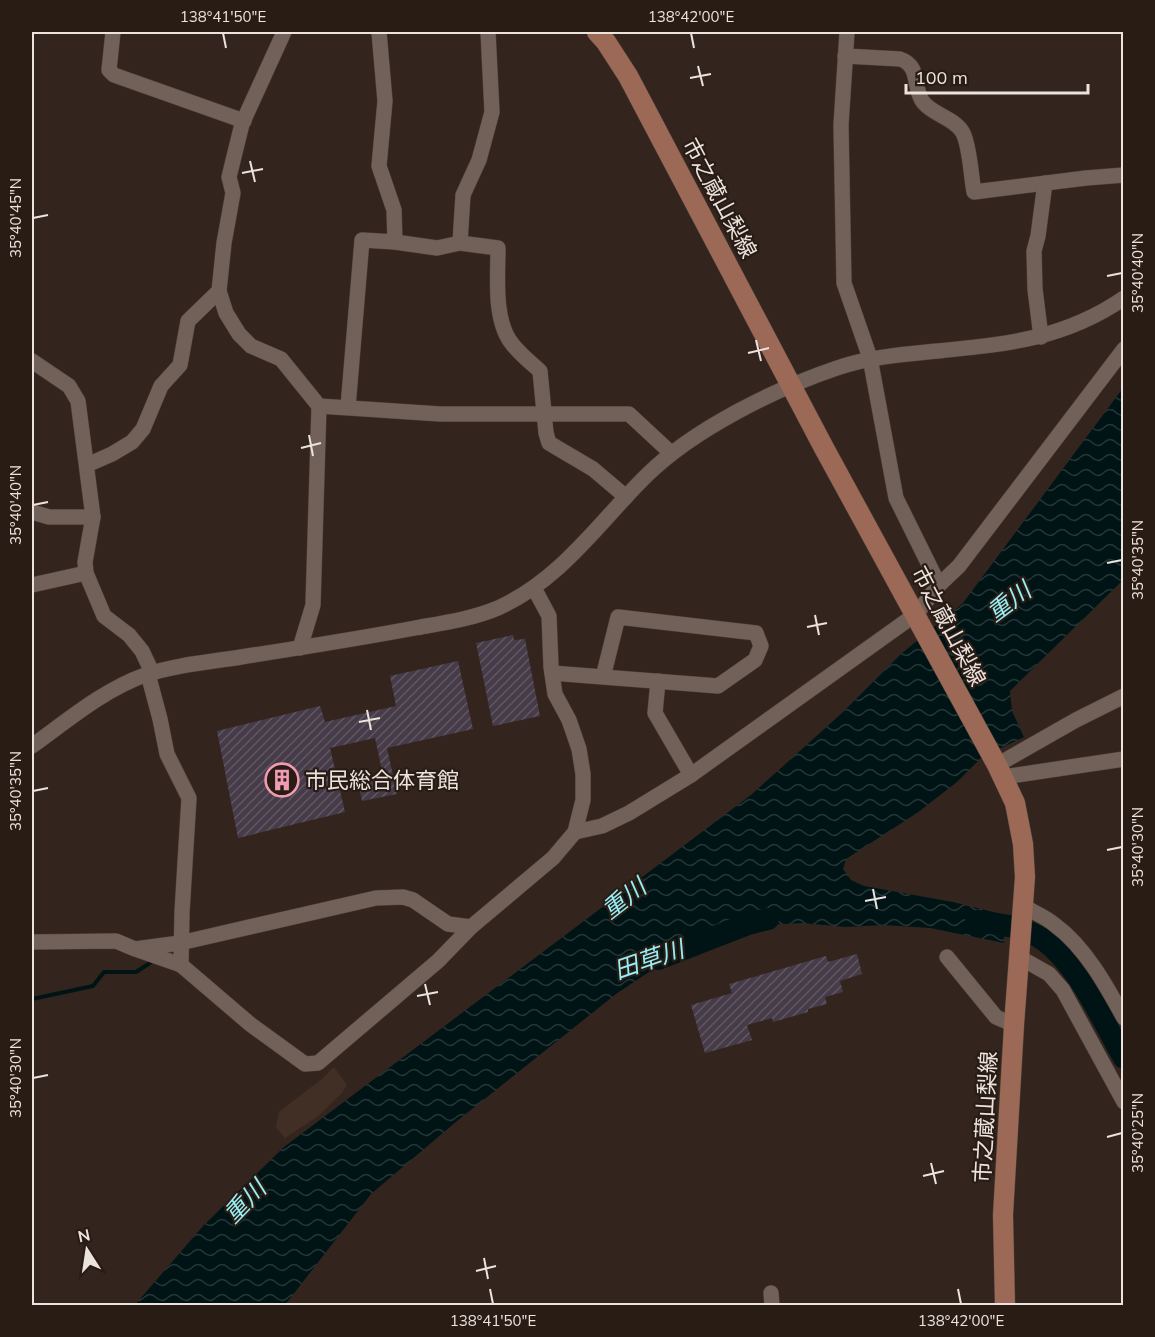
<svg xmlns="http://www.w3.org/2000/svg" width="1155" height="1337" font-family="Mulish,'Noto Sans JP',sans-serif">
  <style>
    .built { fill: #412e24 }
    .water { fill: url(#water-waves) }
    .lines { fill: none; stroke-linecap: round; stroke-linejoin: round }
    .stream { stroke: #001416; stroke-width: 4 }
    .river { stroke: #001416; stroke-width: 22 }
    .building { fill: url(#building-hatch) }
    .minor-casing { stroke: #4d413b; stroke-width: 16 }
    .major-casing { stroke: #4d413b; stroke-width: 21 }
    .minor { stroke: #716159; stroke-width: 15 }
    .major { stroke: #9b6955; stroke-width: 20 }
    .ticks { fill: none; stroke: #ece3de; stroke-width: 2 }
    .labels { text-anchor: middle; stroke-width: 4.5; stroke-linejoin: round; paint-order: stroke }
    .street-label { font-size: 22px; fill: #ece3de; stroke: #291c15 }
    .poi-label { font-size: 22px; fill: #ece3de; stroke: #291c15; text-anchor: start }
    .water-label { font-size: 24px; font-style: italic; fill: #97f0f7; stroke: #291c15 }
    .neatline { fill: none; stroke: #ece3de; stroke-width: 2 }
    .ticks-label { font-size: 15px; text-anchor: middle; fill: #ece3de }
  </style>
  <defs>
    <pattern id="water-waves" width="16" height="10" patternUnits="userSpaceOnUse" patternTransform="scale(1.5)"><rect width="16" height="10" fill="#001416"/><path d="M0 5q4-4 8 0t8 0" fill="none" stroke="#253637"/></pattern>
    <pattern id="building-hatch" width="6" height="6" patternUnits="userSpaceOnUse" patternTransform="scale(1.5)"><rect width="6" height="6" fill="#463b48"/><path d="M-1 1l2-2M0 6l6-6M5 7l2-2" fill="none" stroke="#615762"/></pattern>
  </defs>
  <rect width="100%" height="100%" fill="#33251e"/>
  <polygon class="built" points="334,1067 347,1085 342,1093 317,1117 285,1138 276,1127 279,1112 323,1078"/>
  <polygon class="water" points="1123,388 1123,580 1010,691 1012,711 1024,737 982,757 957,782 917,813 846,859 843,869 851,880 864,886 953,902 1005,915 1004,943 930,928 884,925 846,927 802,923 715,928 616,994 457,1121 371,1194 285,1305 134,1306 203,1226 284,1147 751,795 842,713 901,654 963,603"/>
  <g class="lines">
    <polyline class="stream" points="32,999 93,986 104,972 136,972 150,963"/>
    <g class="river">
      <path d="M976,921C996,924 1022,926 1039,937C1077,961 1102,1020 1124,1058"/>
      <polyline points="658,959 748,924 768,919"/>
    </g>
  </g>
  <g class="building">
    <polygon points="513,635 514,640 525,639 540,716 493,726 476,643"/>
    <polygon points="458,661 473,729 387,748 397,794 362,801 358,781 383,775 375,738 330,748 345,812 238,838 217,731 320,706 325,722 396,706 390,676"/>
    <polygon points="857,954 862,974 840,981 843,992 825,997 827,1004 808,1009 808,1012 773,1022 772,1018 747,1025 752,1040 705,1053 691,1005 732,993 729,984 826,956 828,962"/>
  </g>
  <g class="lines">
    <defs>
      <g id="minor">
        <polyline points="113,32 109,70 114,75 244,121"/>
        <path d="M488,32L492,112L479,160L463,195L460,243L498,248C498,276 493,322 513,345C521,355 531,363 540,371L546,433L549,443L593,469L626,497"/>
        <polyline points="847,32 841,125 844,283 870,358 896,498 939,585"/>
        <path d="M845,56L900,59C921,66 912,87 923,102C933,115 955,118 963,133C970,147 971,176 974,192L1086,178L1124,175"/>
        <polyline points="395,242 437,248 460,243"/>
        <polyline points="219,291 226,313 239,334 251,346 281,359 319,406 440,414 629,414 671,453"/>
        <polyline points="1041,337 1035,289 1034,251 1038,236 1045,183"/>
        <polyline points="32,361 69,386 78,401 93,517 85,562 86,573 104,616 129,635 142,651 150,668 148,674 160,719 167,754 189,798 182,912 181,965"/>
        <polyline points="348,407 362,240 395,242 394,210 379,166 385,101 379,32"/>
        <polyline points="87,465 112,454 132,442 143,429 161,386 180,365 188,321 219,291 224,243 233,193 229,177 242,124 284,32"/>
        <polyline points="32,512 49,517 93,517"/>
        <polyline points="32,585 86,573"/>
        <polyline points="300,648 313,605 319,406"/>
        <polyline points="552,673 718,686 755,660 761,646 756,633 618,617 603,677"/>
        <polyline points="658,681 655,713 691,775"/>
        <path d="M32,746C67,721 103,690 145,675C175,665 209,662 241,657C299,648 357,639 415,628C443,623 472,619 498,608C562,579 599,522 647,475C694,429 775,389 837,368C866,358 896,355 927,352C999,345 1062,341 1124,298"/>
        <polyline points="997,765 1076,720 1124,696"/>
        <polyline points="1003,777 1124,759"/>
        <polyline points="575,832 602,826 629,813 691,775 916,614 939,585 959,566 1124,349"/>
        <path d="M1023,906C1033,912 1046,917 1055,925C1085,947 1106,985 1124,1018"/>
        <polyline points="32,942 116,941 135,949 180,943 376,898 403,897 413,900 448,924 471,927 553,858 575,832 583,800 583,774 579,749 569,720 555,694 551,667 549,616 534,588"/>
        <polyline points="138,950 181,965 250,1024 305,1064 318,1063 438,961 471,927"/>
        <polyline points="947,957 996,1017 1014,1025"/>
        <polyline points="1019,957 1049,974 1063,990 1124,1102"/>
        <polyline points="771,1293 772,1306"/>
      </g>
      <polyline id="major" points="597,32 606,42 628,76 824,448 997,765 1015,803 1023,844 1025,877 1014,1025 1003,1215 1005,1306"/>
    </defs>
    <use href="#minor" class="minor-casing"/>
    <use href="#major" class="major-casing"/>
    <use href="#minor" class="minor"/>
    <use href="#major" class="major"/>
  </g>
  <path class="ticks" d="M223,33L226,48M691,33L694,48M698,66L703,86M690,78L711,74M250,161L255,182M242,173L263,169M33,218L48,215M1107,276L1122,273M756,340L761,361M748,353L769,348M309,435L313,456M301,448L321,443M33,505L48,502M1107,563L1122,560M815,615L819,635M807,627L827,623M367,710L371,730M359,722L380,718M33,791L48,788M1107,850L1122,847M873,889L877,909M865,901L886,897M425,984L430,1005M417,996L438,992M33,1078L48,1075M1107,1137L1122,1133M931,1163L936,1184M923,1176L944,1171M484,1258L488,1279M476,1271L496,1266M490,1289L493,1304M958,1289L961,1304"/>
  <defs>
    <symbol id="building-ring" viewBox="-11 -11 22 22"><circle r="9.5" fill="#291c15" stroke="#f19ab3" stroke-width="1.5"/><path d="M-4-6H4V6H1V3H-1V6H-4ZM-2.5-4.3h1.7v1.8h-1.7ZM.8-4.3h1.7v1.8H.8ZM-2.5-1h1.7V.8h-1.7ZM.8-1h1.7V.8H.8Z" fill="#f19ab3"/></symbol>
  </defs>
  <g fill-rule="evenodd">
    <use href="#building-ring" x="263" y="761" width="38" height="38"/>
  </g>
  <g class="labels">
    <g class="street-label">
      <text transform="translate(720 198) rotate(62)" y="8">市之蔵山梨線</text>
      <text transform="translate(949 626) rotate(62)" y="8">市之蔵山梨線</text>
      <text transform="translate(985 1117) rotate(-87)" y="8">市之蔵山梨線</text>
    </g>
    <g class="poi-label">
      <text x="305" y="788">市民総合体育館</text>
    </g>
    <g class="water-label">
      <text transform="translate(1009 602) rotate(-37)" y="8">重川</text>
      <text transform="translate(624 899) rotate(-38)" y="8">重川</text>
      <text transform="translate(649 960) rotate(-19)" y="8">田草川</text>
      <text transform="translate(245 1202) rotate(-46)" y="8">重川</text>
    </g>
  </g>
  <rect width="1155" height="1337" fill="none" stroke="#291c15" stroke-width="66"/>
  <g transform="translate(87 1250) rotate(348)" stroke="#291c15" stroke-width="4.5" paint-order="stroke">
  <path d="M0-4.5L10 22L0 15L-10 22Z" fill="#ece3de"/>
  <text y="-9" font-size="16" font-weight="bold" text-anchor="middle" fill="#ece3de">N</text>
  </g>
  <path d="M906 84v9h182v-9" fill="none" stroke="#ece3de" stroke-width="3"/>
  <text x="915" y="84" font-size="18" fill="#ece3de" stroke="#291c15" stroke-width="4.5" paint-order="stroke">100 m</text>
  <rect x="33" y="33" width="1089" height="1271" class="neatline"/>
  <g class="ticks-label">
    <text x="223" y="22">138°41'50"E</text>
    <text x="691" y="22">138°42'00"E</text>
    <text transform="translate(16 218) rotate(-90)" y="5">35°40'45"N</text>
    <text transform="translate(1138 273) rotate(-90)" y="5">35°40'40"N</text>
    <text transform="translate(16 505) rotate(-90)" y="5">35°40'40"N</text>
    <text transform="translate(1138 560) rotate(-90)" y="5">35°40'35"N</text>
    <text transform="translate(16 791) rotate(-90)" y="5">35°40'35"N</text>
    <text transform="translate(1138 847) rotate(-90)" y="5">35°40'30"N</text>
    <text transform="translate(16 1078) rotate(-90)" y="5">35°40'30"N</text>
    <text transform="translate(1138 1133) rotate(-90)" y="5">35°40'25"N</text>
    <text x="493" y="1326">138°41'50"E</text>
    <text x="961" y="1326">138°42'00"E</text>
  </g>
</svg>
